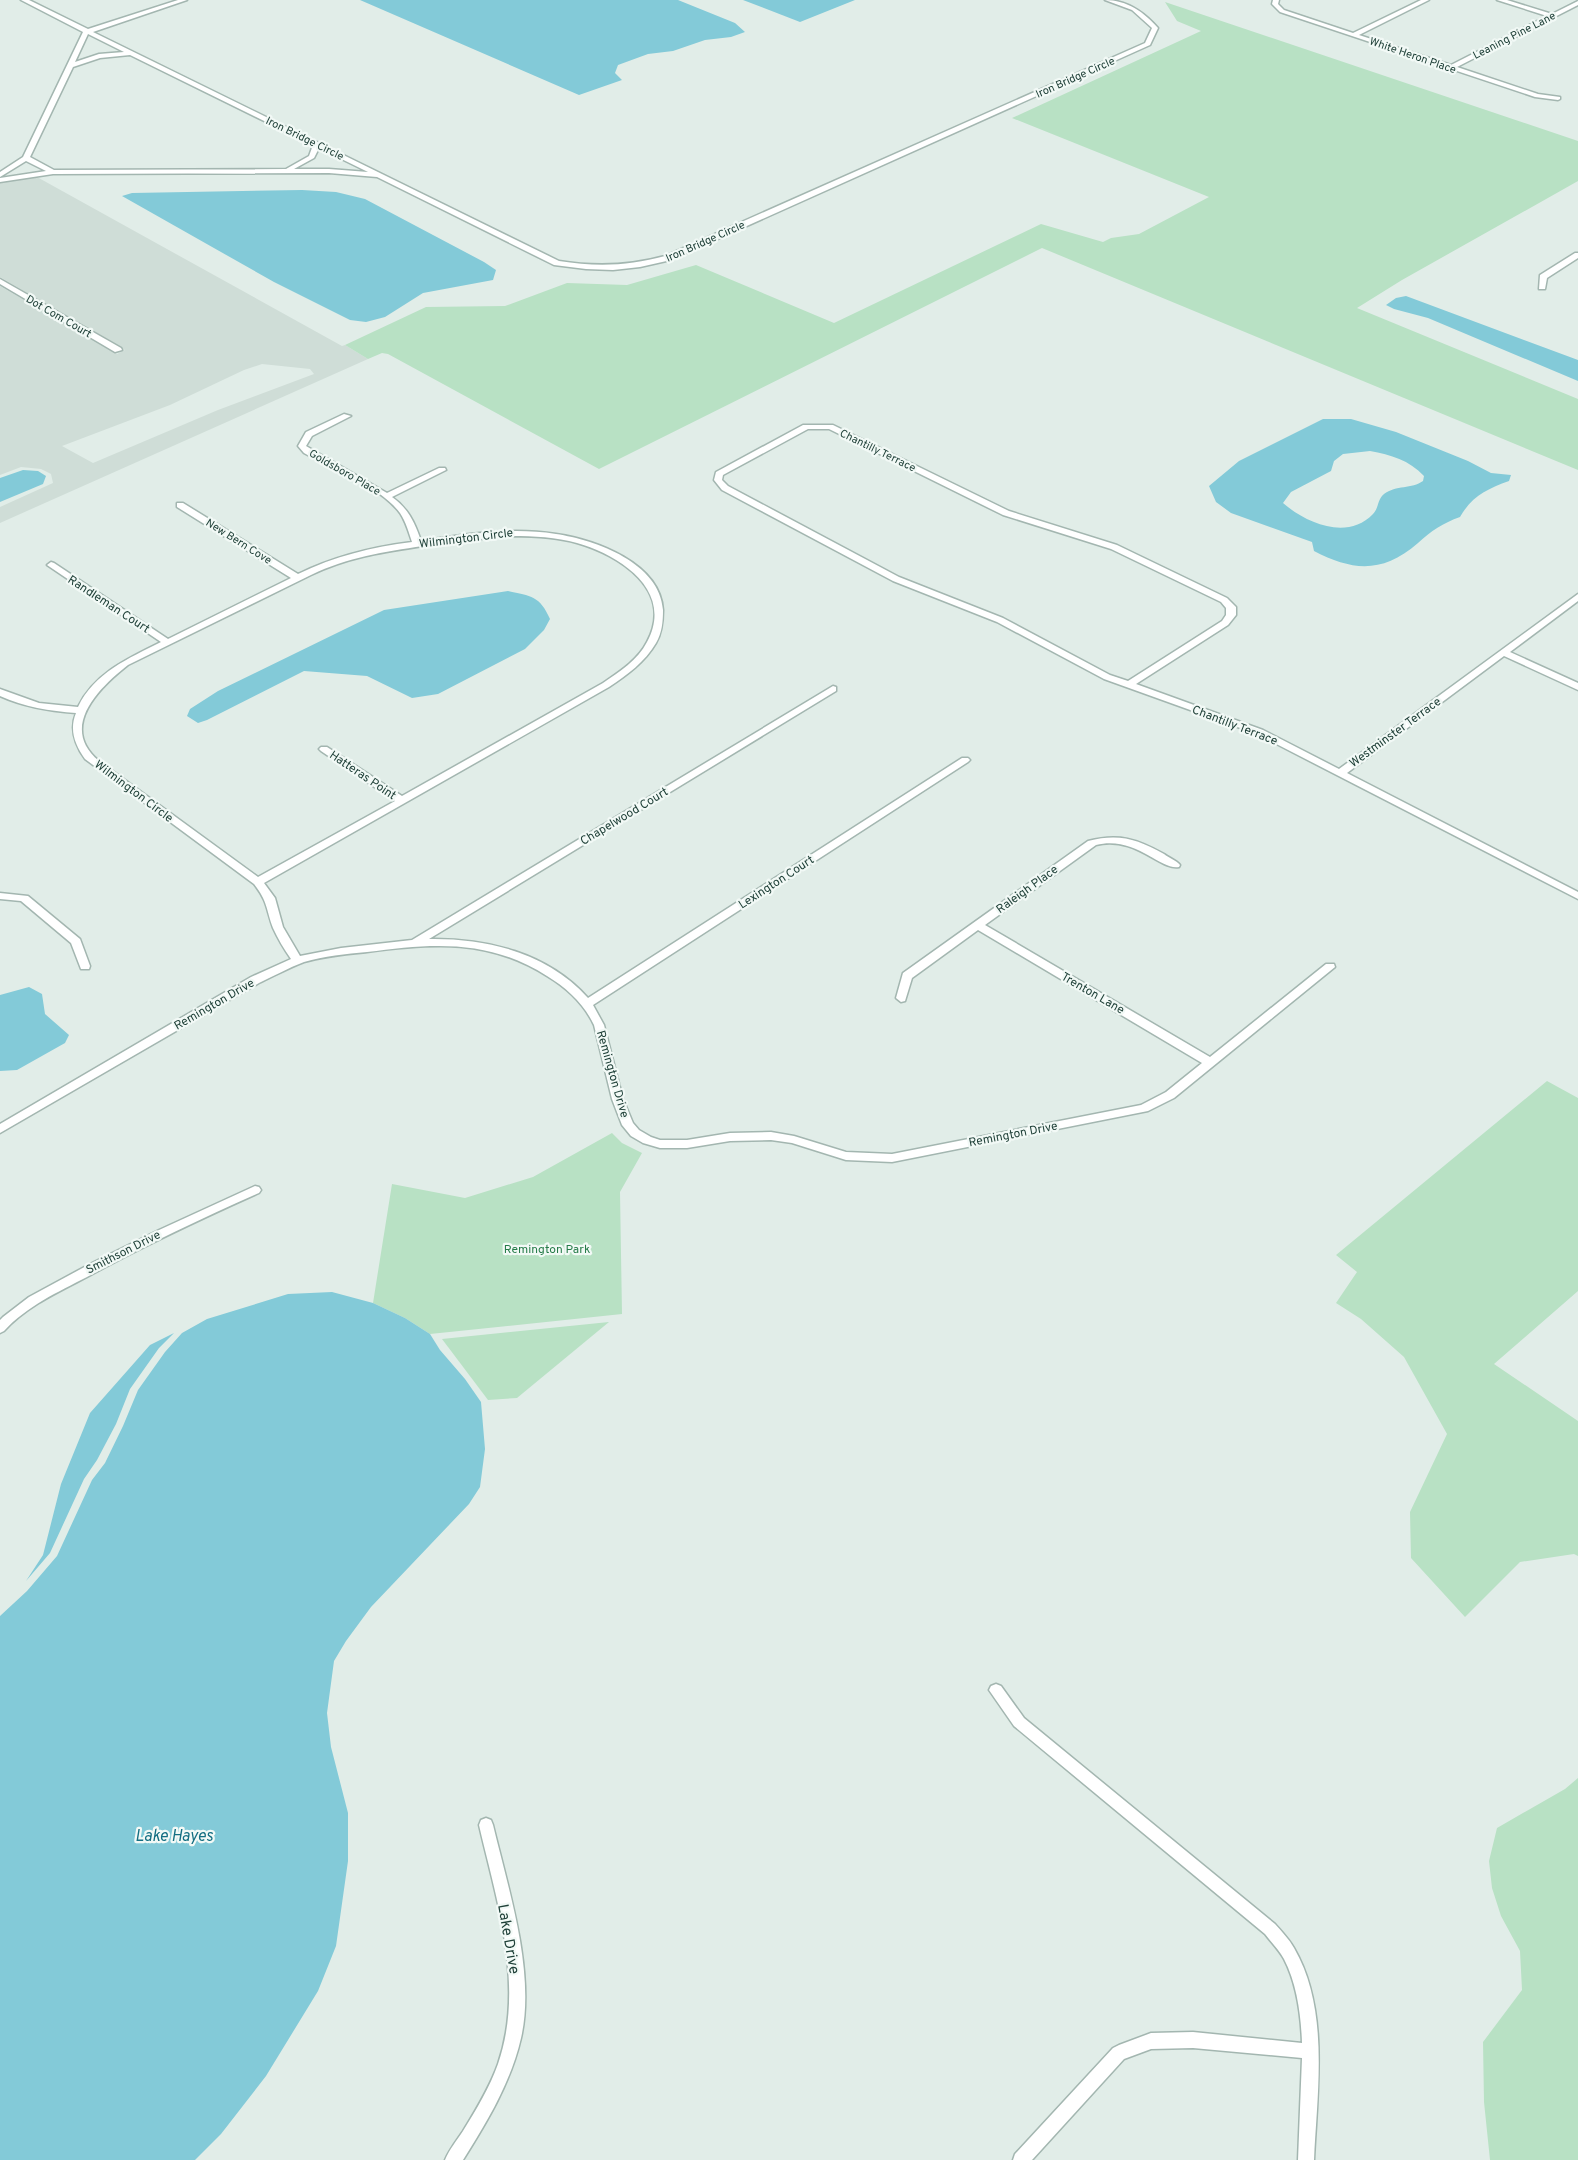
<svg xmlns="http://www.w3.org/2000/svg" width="1578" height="2160" font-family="Overpass,sans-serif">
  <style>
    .built { fill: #cfddd7; fill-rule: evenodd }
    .green { fill: #b8e1c4 }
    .water { fill: #83cad8; fill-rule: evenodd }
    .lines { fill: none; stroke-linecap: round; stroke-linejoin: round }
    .minor-casing { stroke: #a3b6b0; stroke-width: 3 }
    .minor { fill: #fff; fill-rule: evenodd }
    .labels { text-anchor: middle; stroke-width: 4.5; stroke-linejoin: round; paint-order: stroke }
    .far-street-label { font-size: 11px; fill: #1f4038; stroke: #f2f9f6 }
    .street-label { font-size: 12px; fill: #1f4038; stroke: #f2f9f6 }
    .park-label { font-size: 12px; fill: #257b48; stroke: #f2f9f6 }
    .near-street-label { font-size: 15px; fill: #1f4038; stroke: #f2f9f6 }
    .near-water-label { font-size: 16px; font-style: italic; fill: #136e82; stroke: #f2f9f6 }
  </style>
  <rect width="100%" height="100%" fill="#e1ede8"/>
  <path class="built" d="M37,177L342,346L345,345L368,359L0,523V507L53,483L51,474L41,469L21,467L0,475V286L117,354L125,350L0,277V183ZM262,364L310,369L314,374L218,410L93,463L62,446L170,405L244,370Z"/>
  <g class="green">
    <polygon points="1165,2 1578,141 1578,181 1402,280 1357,308 1578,399 1578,470 1042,248 599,469 388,354 382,353 368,359 345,345 426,307 505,306 567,283 627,285 696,265 834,323 1041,224 1103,242 1111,238 1139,234 1209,197 1012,118 1201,31 1177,21"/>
    <polygon points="1547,1081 1578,1098 1578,1291 1494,1364 1578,1421 1578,1556 1574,1554 1520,1562 1465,1617 1411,1558 1410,1512 1447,1434 1404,1357 1361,1319 1336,1303 1357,1272 1336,1255"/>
    <polygon points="612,1133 622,1143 642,1153 620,1192 622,1314 430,1334 405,1318 373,1303 392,1184 465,1198 533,1177"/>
    <polygon points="609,1322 517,1398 488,1400 442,1339"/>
    <polygon points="1578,1778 1578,2160 1490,2160 1484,2102 1483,2042 1522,1990 1520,1951 1501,1916 1492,1888 1489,1861 1497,1828 1565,1789"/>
  </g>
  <g class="water">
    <polygon points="360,0 678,0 735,23 745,32 731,37 705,40 673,51 648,54 618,65 615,73 622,80 579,95"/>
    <polygon points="743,0 855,0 800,22"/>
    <polygon points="302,190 336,192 365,199 484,262 496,270 493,280 423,293 385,317 366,322 350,320 274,282 122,196 132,193"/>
    <polygon points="1406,296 1578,360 1578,381 1428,318 1394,309 1386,305 1396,298"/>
    <path d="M1323,419H1351L1396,432L1468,461L1491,473L1511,475L1509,481C1487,489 1472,496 1460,517C1443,523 1431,531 1418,543C1382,574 1353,571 1314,551L1312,542L1231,513L1216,502L1209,486L1239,461ZM1370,451C1391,455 1409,460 1424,476L1423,481C1412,489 1396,485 1384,494C1377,500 1379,508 1373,514C1347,541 1306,523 1283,503L1291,492L1331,471L1334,461L1343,454Z"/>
    <polygon points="23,470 38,471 46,476 43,484 0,502 0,478"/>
    <path d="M508,591C531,596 540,596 550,619L544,630L525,649L438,694L412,698L367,676L304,671L207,720L198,723L187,716L190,709L218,691L384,610Z"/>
    <polygon points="29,987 42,994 45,1014 69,1035 65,1043 17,1070 0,1071 0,995"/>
    <polygon points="332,1292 373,1303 405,1318 430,1334 440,1350 465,1379 481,1402 485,1449 480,1487 469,1504 371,1607 346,1641 334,1661 327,1713 331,1747 348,1813 348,1861 336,1946 318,1991 266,2076 221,2134 195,2160 0,2160 0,1616 27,1591 57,1556 92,1480 105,1463 123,1426 138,1390 165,1352 182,1333 207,1319 288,1294"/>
    <polygon points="174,1333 159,1348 130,1389 116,1424 97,1460 84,1479 50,1553 26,1581 43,1555 61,1484 90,1413 150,1345"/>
  </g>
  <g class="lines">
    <defs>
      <g id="minor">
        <path d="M21,0H29L88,29L178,0H187L93,32L559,261C596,267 629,266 665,256L1145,43L1152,28L1132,10L1105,0C1127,0 1144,12 1158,28L1150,45L671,260L640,267L613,270L586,269L554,265L377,177L329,173L53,174L0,182V178L46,171L26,161L0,177V172L23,157L83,32ZM88,34L124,52L99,54L75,62ZM130,55L313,145L309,156L286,169L54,170L30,157L73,67L100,58ZM319,148L368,172L329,169H294L314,158Z"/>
        <polygon points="1273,0 1279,0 1278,4 1284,10 1353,33 1421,0 1429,0 1359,35 1451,65 1547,16 1497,0 1507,0 1552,14 1578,1 1578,5 1457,67 1538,94 1560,97 1560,99 1558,100 1535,97 1280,12 1272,4"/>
        <polygon points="1575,253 1578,253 1578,258 1547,278 1545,289 1539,289 1540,275"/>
        <polygon points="0,279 121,348 122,350 115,352 0,284"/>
        <path d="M344,414L351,416L312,436L306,446L387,493L439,468H445L446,470L392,497C408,508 415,523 421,541C465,534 511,527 556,534C596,540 660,563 663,610C663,622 662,633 656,643C645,662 627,675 609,687L264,883L275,898L283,927L300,956L341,948L412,940L833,686L836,687V691L429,939C487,938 548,953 588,998L962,758H968L970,760L968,762L593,1005L604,1025L623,1099L633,1123L639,1130L651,1137L660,1140H687L730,1133L771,1132L794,1136L846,1152L892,1154L1141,1105L1166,1092L1202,1063L978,930L912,978L905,1001L901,1002L896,998L903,973L1088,841C1119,833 1137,839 1164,854C1169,858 1176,860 1180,865L1179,867C1161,871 1135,835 1096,845L985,925L1210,1057L1326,964H1334L1335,967L1174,1098L1148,1111L892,1162L846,1160L792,1143L771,1140L730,1141L687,1148H660L643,1143L631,1136L622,1125L612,1099L594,1025C584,1004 567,988 547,976C489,939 433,943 367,952C346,954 324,956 304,962C288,968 274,976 259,983L0,1133V1124L251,977L291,959C284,949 278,939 273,928C266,909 268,902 254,884L85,759C75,745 69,730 76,713C50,711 24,707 0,696V689L39,703L78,707C94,673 129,658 161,642L47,565L51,562L54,563L168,639L291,578L177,507V503H183L298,574C335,556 372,547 412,542C409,533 406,522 400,513C380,486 333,469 304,453L298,446L306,432ZM512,536C534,536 556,537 577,543C619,555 675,590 647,642C638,660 619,672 603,683L402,796L327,747H321L319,749L321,751L395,801L258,877L99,761C58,727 100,687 128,665L311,575C348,557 384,552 423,546C453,542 482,538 512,536Z"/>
        <path d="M803,425H833L1009,511L1117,545L1227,598L1236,607V615L1228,625L1136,684L1263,730L1339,769L1578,594V601L1510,652L1578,683V690L1504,656L1347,773L1578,892V899L1257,734L1104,679L997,622L893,581L722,490L714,480L716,472ZM808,429H829L1003,515L1111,549L1221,602L1226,608V615L1222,621L1128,681L1110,675L1003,618L899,577L728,486L722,480L723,475Z"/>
        <polygon points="0,893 28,896 80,939 90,966 89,969 81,969 71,943 21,901 0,899"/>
        <path d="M255,1186L259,1187L261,1190L259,1193C201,1219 143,1246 87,1277C58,1292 27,1306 4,1331L0,1333V1320L3,1317L29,1297L90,1264L159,1230Z"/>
        <path d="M996,1684L1001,1686L1024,1718L1275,1924C1282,1932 1289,1939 1294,1948C1330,2010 1317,2092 1314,2160H1298L1302,2058L1193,2048L1151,2049L1124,2059L1032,2160H1013L1015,2154L1113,2048L1119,2045L1151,2033L1193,2032L1302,2043C1301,2015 1297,1984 1284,1959C1279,1950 1271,1942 1265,1934L1014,1726L989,1690L991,1686Z"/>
        <path d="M486,1818L491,1820L493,1825C508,1888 536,1973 521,2038C511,2082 487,2122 463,2160H445C449,2150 457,2140 463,2131C476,2110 490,2087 498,2064C525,1986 497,1902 479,1825L481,1820Z"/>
      </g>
    </defs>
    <use href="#minor" class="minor-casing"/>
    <use href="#minor" class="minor"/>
  </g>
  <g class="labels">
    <g class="far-street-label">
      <text transform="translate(1514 35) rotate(-27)" y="4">Leaning Pine Lane</text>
      <text transform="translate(1413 55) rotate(19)" y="4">White Heron Place</text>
      <text transform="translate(1075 77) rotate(-24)" y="4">Iron Bridge Circle</text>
      <text transform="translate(305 138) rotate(26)" y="4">Iron Bridge Circle</text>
      <text transform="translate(705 241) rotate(-24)" y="4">Iron Bridge Circle</text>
      <text transform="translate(59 316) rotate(30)" y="4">Dot Com Court</text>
      <text transform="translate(878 450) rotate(26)" y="4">Chantilly Terrace</text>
      <text transform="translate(345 472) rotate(30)" y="4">Goldsboro Place</text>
      <text transform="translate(239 541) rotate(32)" y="4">New Bern Cove</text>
    </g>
    <g class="street-label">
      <text transform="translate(466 538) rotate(-7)" y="4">Wilmington Circle</text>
      <text transform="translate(109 604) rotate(33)" y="4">Randleman Court</text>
      <text transform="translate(1235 725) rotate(21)" y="4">Chantilly Terrace</text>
      <text transform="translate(1395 732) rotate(-36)" y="4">Westminster Terrace</text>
      <text transform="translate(363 775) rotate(34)" y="4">Hatteras Point</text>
      <text transform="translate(134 791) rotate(37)" y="4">Wilmington Circle</text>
      <text transform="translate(624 816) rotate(-31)" y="4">Chapelwood Court</text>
      <text transform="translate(776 882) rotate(-33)" y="4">Lexington Court</text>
      <text transform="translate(1027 889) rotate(-36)" y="4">Raleigh Place</text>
      <text transform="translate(1093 993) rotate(30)" y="4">Trenton Lane</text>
      <text transform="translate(214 1004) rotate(-30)" y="4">Remington Drive</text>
      <text transform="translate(613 1074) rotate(74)" y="4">Remington Drive</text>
      <text transform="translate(1013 1134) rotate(-11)" y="4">Remington Drive</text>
      <text transform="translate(123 1252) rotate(-27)" y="4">Smithson Drive</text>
    </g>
    <g class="park-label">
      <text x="547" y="1253">Remington Park</text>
    </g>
    <g class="near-street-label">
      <text transform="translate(509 1939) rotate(80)" y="5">Lake Drive</text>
    </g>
    <g class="near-water-label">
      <text x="174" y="1841">Lake Hayes</text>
    </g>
  </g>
</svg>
